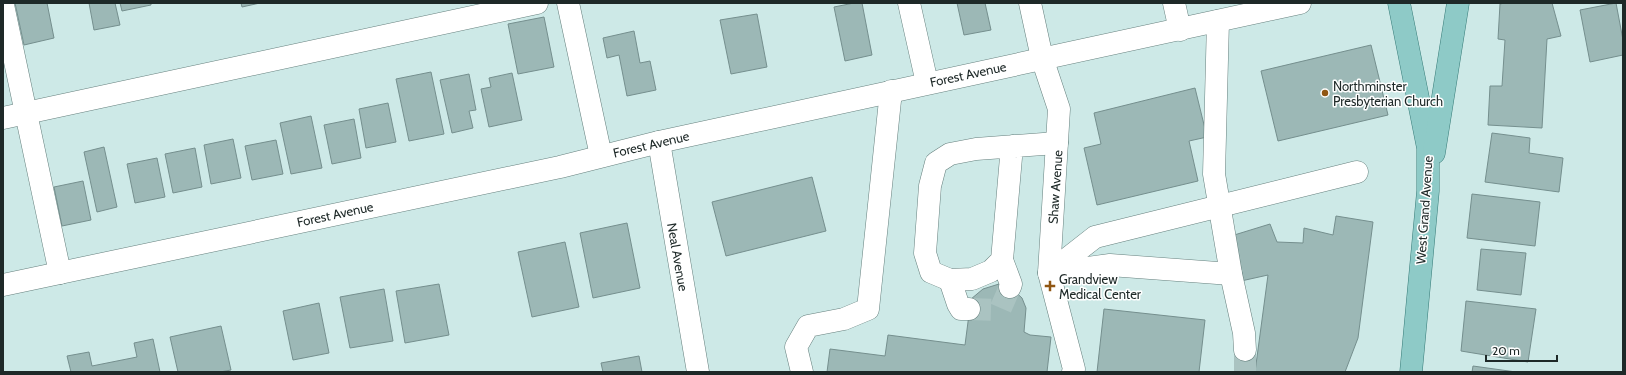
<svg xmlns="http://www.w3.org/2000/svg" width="1626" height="375" font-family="Cabin,sans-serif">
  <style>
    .building { fill: #9cb8b6; stroke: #758f8e }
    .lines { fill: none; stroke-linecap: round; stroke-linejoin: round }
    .minor-tunnel { stroke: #aac3c1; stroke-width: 22; stroke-dasharray: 22 11; stroke-linecap: butt }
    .minor-casing { stroke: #66807e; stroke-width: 23 }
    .major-casing { stroke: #357a77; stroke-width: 23 }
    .minor { stroke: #fff; stroke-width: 22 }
    .major { stroke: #8ecac7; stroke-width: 22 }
    .poi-dot { fill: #905613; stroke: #fff; stroke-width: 1.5 }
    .labels { text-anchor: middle; stroke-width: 3; stroke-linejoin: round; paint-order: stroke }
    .street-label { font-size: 13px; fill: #1e2928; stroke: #fff }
    .poi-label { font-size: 13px; fill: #1e2928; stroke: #fff; text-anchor: start }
  </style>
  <rect width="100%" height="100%" fill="#cde9e7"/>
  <g class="building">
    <polygon points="15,3 47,3 54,38 24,45"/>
    <polygon points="89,3 115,3 120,25 94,30"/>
    <polygon points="120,3 151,3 151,5 122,11"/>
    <polygon points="241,3 260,3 242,7"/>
    <polygon points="854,3 862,3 872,55 845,61 834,7"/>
    <polygon points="957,3 985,3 991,30 964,35"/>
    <polygon points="1505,3 1552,3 1561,36 1547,39 1542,128 1488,125 1490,86 1502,86 1505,40 1498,39 1500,4"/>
    <polygon points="1616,3 1623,40 1623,55 1590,62 1580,10"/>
    <polygon points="757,14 767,67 731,74 720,20"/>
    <polygon points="544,17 554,67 518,74 508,24"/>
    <polygon points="634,31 640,63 650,61 656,90 627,96 619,55 607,58 603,38"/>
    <polygon points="1371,45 1388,115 1278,141 1261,71"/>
    <polygon points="431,72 444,134 409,141 396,79"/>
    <polygon points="512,73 522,120 489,127 481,89 491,87 489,78"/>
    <polygon points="469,74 476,110 469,111 473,128 452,133 440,80"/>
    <polygon points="1195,88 1207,137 1189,141 1198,181 1097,205 1084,148 1101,144 1094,113"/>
    <polygon points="388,103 396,142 366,148 359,109"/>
    <polygon points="311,116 322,168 291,174 280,123"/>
    <polygon points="354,119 361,158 332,164 324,125"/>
    <polygon points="1492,133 1530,138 1529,153 1563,158 1559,192 1485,182"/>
    <polygon points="233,139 241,178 211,184 204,145"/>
    <polygon points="276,140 283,174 252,180 245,146"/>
    <polygon points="104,147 117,207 97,212 84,152"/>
    <polygon points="195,148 202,187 173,193 165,154"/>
    <polygon points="157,158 165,197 135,203 127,164"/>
    <polygon points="812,177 826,231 726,256 712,202"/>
    <polygon points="83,181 91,220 62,226 54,187"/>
    <polygon points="1472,194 1540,202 1535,246 1467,238"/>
    <polygon points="1336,216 1373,222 1358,338 1345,372 1255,372 1268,275 1241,281 1231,236 1270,224 1277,242 1303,243 1304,228 1333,235"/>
    <polygon points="627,223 640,288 593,298 580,233"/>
    <polygon points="565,242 579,307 532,317 518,252"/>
    <polygon points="1481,249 1526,253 1521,295 1477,290"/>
    <polygon points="439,284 449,335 405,343 396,291"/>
    <polygon points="999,284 1010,287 1022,298 1026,308 1024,332 1030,335 1051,337 1047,372 827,372 830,349 885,356 888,335 965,345 971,299 983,289"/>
    <polygon points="384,289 393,341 350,348 340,297"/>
    <polygon points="1466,301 1536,309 1528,362 1461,351"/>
    <polygon points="319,303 329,353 293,360 283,311"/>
    <polygon points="1104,309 1205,320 1199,372 1097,372"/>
    <polygon points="221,326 231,370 220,372 178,372 170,337"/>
    <polygon points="153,339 160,372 71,372 67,356 89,352 92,366 137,357 134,343"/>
    <polygon points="639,356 642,372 603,372 601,363"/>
    <polygon points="1473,366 1516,372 1472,372"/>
  </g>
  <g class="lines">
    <g class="minor-tunnel">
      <polyline points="969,309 1000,310 1010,287"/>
      <polyline points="1245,350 1245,372"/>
    </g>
    <defs>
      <g id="minor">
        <polyline points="568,3 601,156"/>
        <polyline points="909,3 927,83"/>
        <polyline points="1030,3 1042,58 1059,109 1049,273 1074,369 1073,372"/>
        <polyline points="1174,3 1180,30"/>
        <polyline points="3,5 60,273"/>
        <polyline points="1218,21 1214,174 1231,274 1244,333 1245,350"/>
        <polyline points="3,118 537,3"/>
        <polyline points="659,142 698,372"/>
        <polyline points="1012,146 1002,260 991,271 972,279 950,280 931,272 925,253 930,186 936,163 950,154 976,149 1057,143"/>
        <polyline points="1002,260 1011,284 1010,287"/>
        <polyline points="1049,273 1095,237 1357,172"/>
        <polyline points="1051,273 1110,265 1231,274"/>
        <polyline points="950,280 958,304 961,309 969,309"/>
        <polyline points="3,285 560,167 659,142 1300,3"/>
        <polyline points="802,372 796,347 808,326 844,319 868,309 891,91"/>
      </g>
      <g id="major">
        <polyline points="1399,3 1428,148 1428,191 1411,372"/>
        <polyline points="1434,153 1458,3"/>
      </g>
    </defs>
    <use href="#minor" class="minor-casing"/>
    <use href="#major" class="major-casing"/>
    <use href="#minor" class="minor"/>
    <use href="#major" class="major"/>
  </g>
  <g class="poi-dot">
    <circle cx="1325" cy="93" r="4"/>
    <path d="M1048 280h4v4h4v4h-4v4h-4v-4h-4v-4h4z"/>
  </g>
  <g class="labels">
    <g class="street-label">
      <text transform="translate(968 74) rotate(-12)" y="5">Forest Avenue</text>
      <text transform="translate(651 144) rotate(-13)" y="5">Forest Avenue</text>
      <text transform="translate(1055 187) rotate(-86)" y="5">Shaw Avenue</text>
      <text transform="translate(1424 210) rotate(-86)" y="5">West Grand Avenue</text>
      <text transform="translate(335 214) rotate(-12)" y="5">Forest Avenue</text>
      <text transform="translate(678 257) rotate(80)" y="5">Neal Avenue</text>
    </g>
    <g class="poi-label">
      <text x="1333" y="91">Northminster<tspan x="1333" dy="15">Presbyterian Church</tspan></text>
      <text x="1059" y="284">Grandview<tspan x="1059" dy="15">Medical Center</tspan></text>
    </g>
  </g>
  <rect width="1626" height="375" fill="none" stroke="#1e2928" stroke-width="8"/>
  <path d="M1486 355v6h71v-6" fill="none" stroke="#1e2928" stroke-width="2"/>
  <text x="1492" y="355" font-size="12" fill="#1e2928" stroke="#ffffff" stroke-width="3" paint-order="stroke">20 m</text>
</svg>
